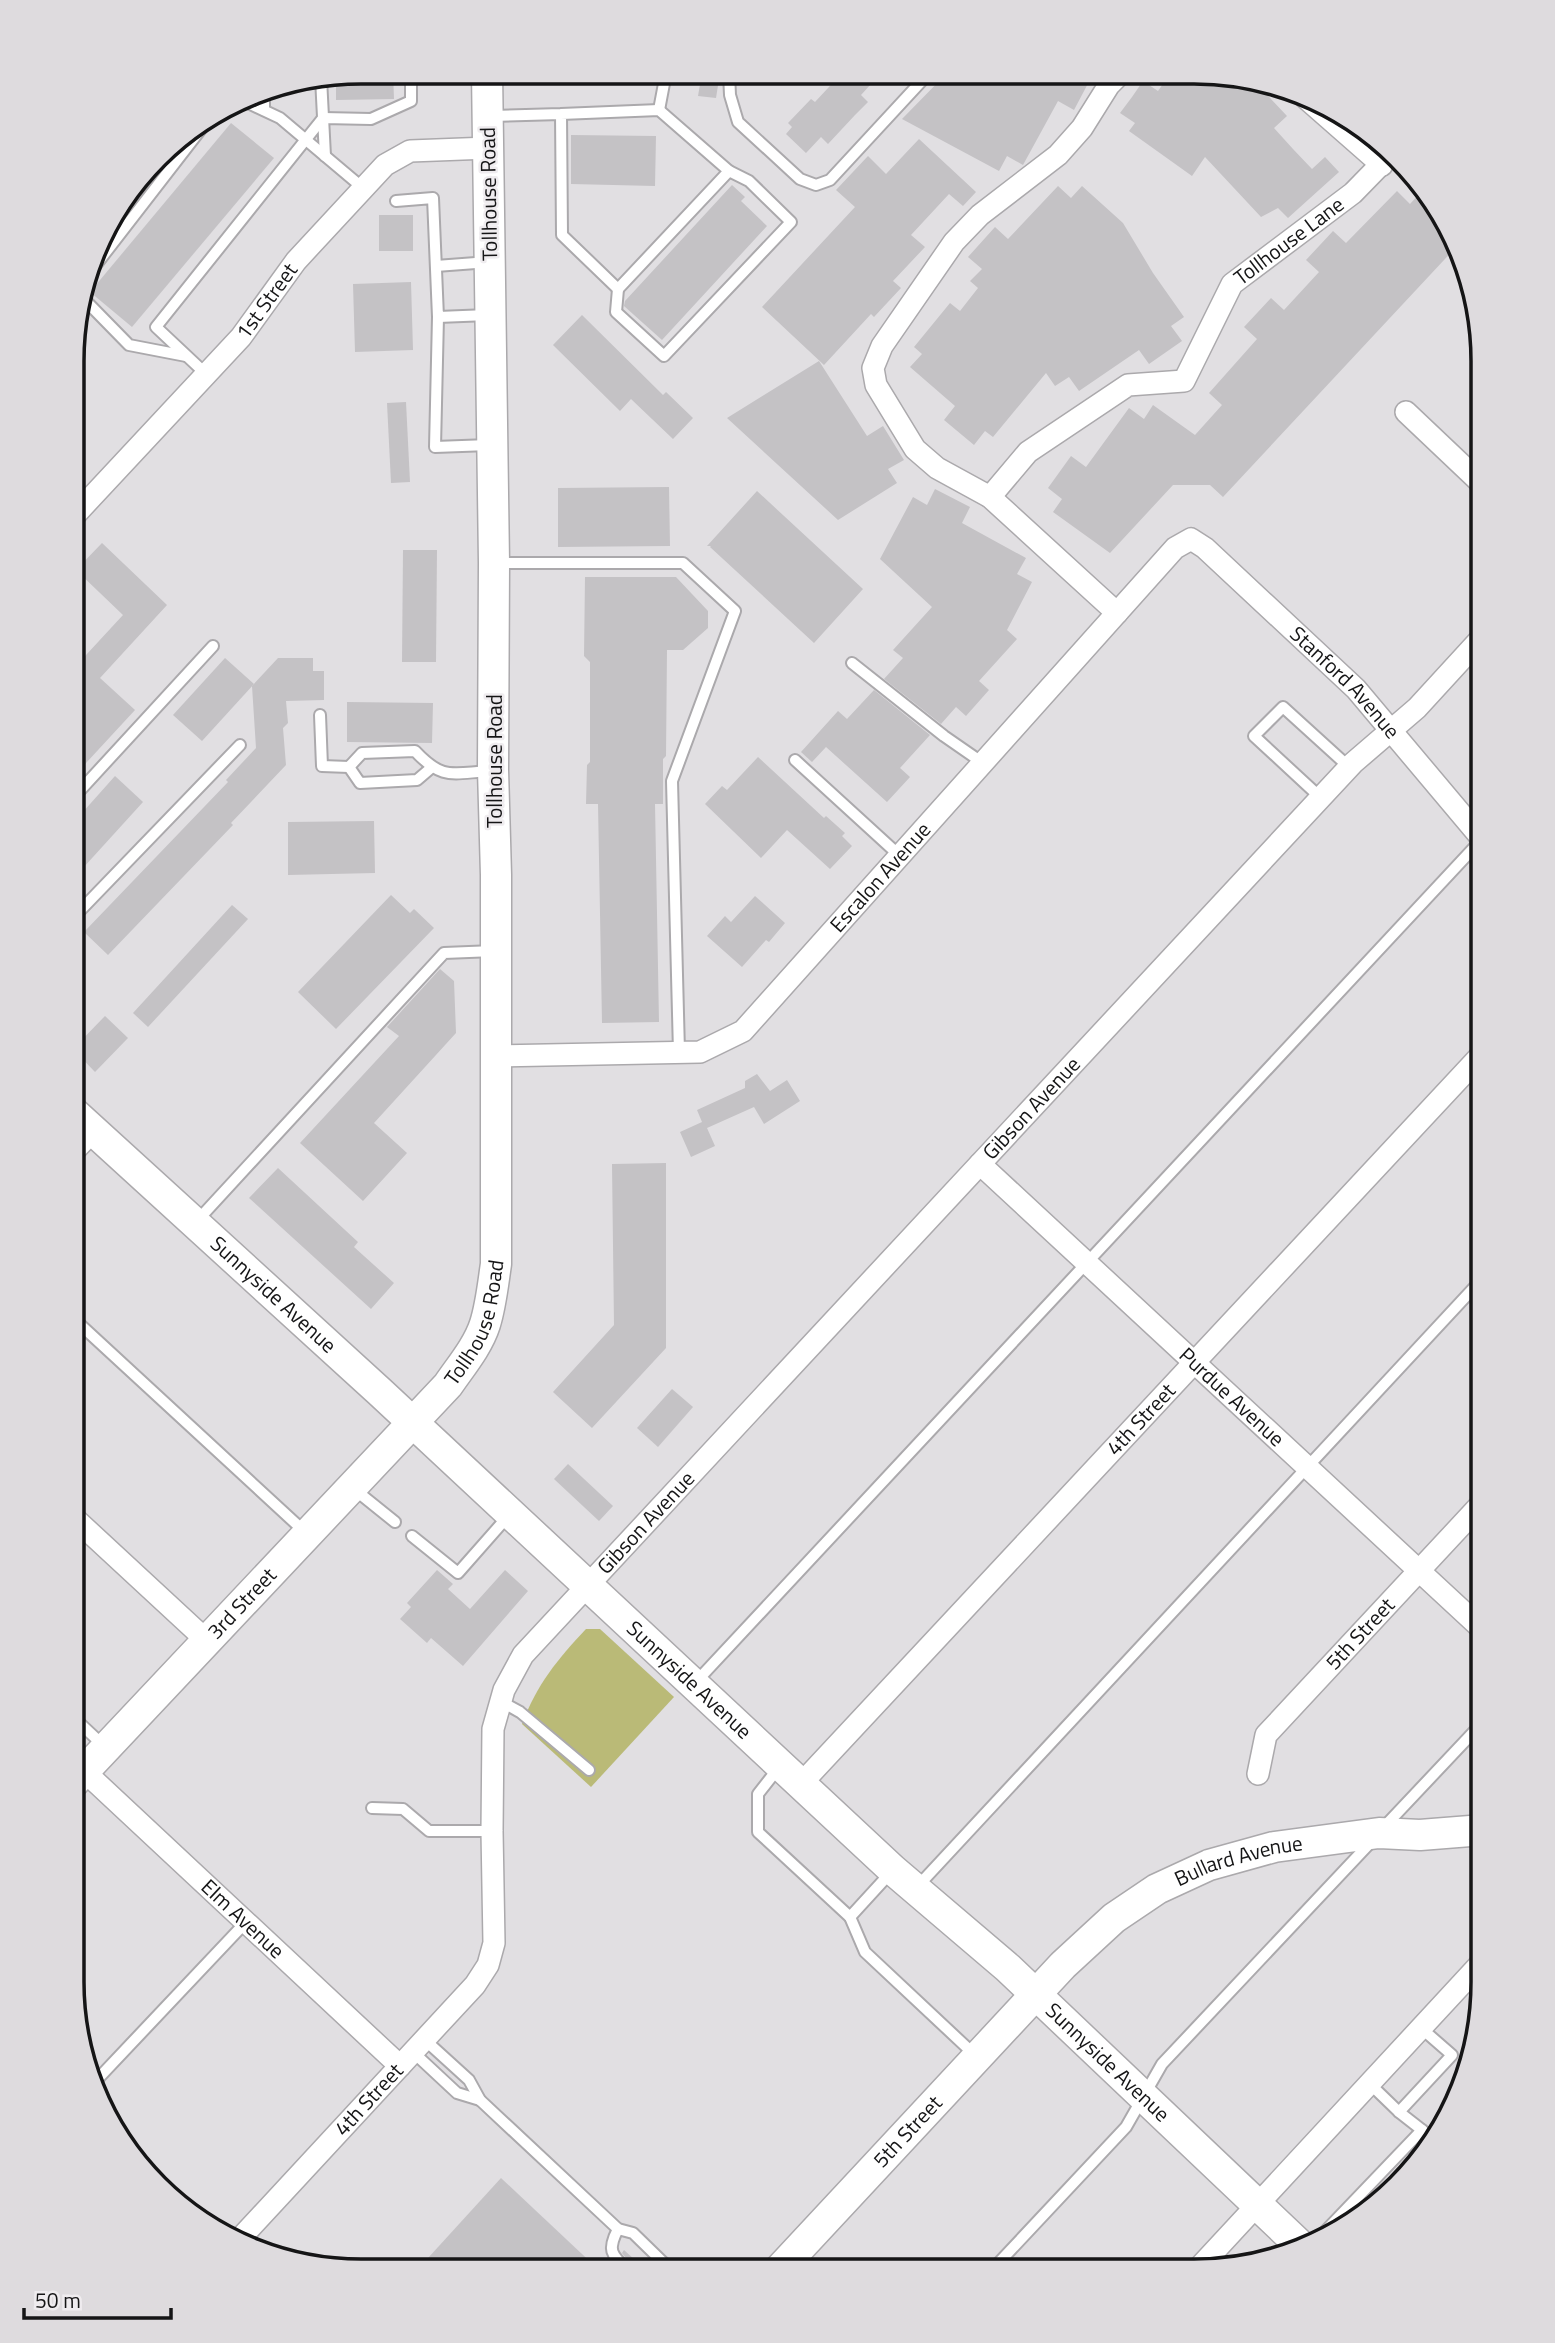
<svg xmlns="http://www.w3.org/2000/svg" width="1555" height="2343" font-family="'Titillium Web',sans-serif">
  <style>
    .green { fill: #baba77 }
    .building { fill: #c4c2c5 }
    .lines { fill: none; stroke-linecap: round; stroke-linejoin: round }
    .lane-casing { stroke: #aba9ac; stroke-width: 14 }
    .street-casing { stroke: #aba9ac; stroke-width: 24 }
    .secondary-casing { stroke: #aba9ac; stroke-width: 33 }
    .lane { stroke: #fff; stroke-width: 10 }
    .street { stroke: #fff; stroke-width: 21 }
    .secondary { stroke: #fff; stroke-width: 30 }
    .labels { text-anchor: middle; stroke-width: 5; stroke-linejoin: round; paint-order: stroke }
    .street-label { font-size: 21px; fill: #151516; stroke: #efecef }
    .rim { fill: none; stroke: #151516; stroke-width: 3.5 }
  </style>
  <rect width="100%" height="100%" fill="#e1dfe2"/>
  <path class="green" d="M586,1629H600L674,1697L591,1787L522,1724C537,1684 557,1660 586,1629Z"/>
  <g class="building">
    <polygon points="361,72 393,72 394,99 336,100 336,76"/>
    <polygon points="702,73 720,73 716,98 698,96"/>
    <polygon points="842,73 881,73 861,95 868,102 855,115 828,144 821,137 806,153 786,134 792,127 788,123 811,99 815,102"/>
    <polygon points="947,73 1006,74 1093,74 1074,110 1058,101 1023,165 1007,156 999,171 902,119"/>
    <polygon points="1170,74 1232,74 1253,80 1287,116 1274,128 1293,149 1312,169 1325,157 1339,172 1288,218 1278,208 1261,217 1205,157 1192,176 1129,131 1135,123 1120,113 1132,97 1143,81 1158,91"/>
    <polygon points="231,123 274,158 132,327 90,292"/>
    <polygon points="571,135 656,136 655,186 571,184"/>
    <polygon points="919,139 976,192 963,206 949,194 911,235 925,247 893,281 901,288 874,317 871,314 824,365 762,307 855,207 836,190 868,156 886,174"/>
    <polygon points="732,185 745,197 741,201 767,226 662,340 624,306 625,301"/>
    <polygon points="1058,186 1071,198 1082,186 1123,223 1153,273 1184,317 1171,326 1182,341 1149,364 1139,350 1079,391 1069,377 1055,386 1046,373 993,437 985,431 974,445 944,420 955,406 910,367 922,354 914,347 950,303 960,311 978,288 970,281 982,269 968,257 995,227 1008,239"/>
    <polygon points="1397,191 1410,204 1421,192 1434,204 1458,245 1223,497 1210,485 1173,485 1110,553 1053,512 1062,499 1048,488 1071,456 1086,467 1129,408 1144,419 1153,405 1195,435 1222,405 1209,393 1257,339 1244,327 1271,298 1284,310 1319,272 1306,260 1333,231 1346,243"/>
    <rect x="379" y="215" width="34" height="36"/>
    <polygon points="411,282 413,350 355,352 353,284"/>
    <polygon points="582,315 663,395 666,392 693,418 673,439 631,399 620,411 553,345"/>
    <polygon points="819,361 867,436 883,426 904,460 888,469 897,483 838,520 727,418"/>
    <polygon points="406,402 410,482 391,483 387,403"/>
    <polygon points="669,487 670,546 558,547 558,488"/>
    <polygon points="935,489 970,507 962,523 1026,558 1017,574 1032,582 1007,630 1017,639 979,681 989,690 966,716 956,707 941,724 884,679 903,658 893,650 932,607 880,559 913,497 927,505"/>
    <polygon points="757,491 863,589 814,643 710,547 711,546 707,546"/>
    <polygon points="102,543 167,605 100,678 135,710 74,776 74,668 123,615 76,570"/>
    <polygon points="403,550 437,550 436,662 402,662"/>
    <polygon points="585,577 676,577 708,611 708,628 683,650 667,650 666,756 663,759 663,804 655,804 659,1022 602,1023 598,804 586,804 587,765 590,762 590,662 584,656"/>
    <polygon points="225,658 254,684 202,741 173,715"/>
    <polygon points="278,658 313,658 313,671 324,671 324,700 286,701 288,723 283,728 286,765 231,823 233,825 108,955 84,932 228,782 226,780 256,748 252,686"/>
    <polygon points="874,690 930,735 900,768 910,777 887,802 826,747 812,762 801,752 838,711 847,719"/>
    <polygon points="347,702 433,703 432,743 347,742"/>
    <polygon points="758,757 824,818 826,816 845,833 842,836 852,846 830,869 787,830 761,858 705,804 722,786 727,790"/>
    <polygon points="115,776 143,802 73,879 74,822"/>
    <polygon points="374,821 375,873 288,875 288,822"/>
    <polygon points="391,895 410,913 414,909 434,928 336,1029 298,992"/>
    <polygon points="755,896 785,923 769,942 766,940 742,967 707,936 725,916 731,922"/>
    <polygon points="232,905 248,919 148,1027 133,1013"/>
    <polygon points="440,969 454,981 456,1033 374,1123 407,1153 363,1201 300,1143 399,1036 387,1027"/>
    <polygon points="105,1016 128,1038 95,1072 73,1049"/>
    <polygon points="757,1074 770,1091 787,1080 800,1101 764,1124 754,1107 707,1128 715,1146 691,1157 680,1132 702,1122 697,1110 745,1088 745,1081"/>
    <polygon points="666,1163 666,1348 592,1428 553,1392 614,1325 612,1164"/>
    <polygon points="278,1168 358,1242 354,1247 394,1283 371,1309 249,1198"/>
    <polygon points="672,1389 693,1407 658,1447 637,1428"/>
    <polygon points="568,1464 613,1506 599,1521 554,1479"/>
    <polygon points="437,1570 453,1584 448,1589 470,1609 505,1570 528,1591 463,1666 431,1638 427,1643 400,1619 411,1607 407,1603"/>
    <polygon points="501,2178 599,2270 418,2269"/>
    <polygon points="624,2250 646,2270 635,2270 622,2253"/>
  </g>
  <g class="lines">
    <defs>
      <g id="lane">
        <polyline points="729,73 730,95 738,122 800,179 816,185 830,180 929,73"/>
        <polyline points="321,78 325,156"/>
        <polyline points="264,90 264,110"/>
        <polyline points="244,101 280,118 363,188"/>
        <polyline points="659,110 666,73"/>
        <polyline points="491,116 561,114 562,235 618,289 729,171 659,110 561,114"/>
        <polyline points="396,201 433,198 438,317 488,315"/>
        <polyline points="436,266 489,262"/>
        <polyline points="92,270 205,124"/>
        <polyline points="618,289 616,312 664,356 791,222 749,181 729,171"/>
        <polyline points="83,298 129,345 186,356"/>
        <polyline points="438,317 435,447 489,445"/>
        <polyline points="206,374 156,327 323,118 371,119 411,101 411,72"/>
        <polyline points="497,563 683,563 735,611 672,781 679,1052"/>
        <polyline points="852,663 944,736 983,763"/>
        <path d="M320,715L322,766L349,767L362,753L415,751C443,781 452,773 490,771"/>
        <polyline points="795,760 900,856"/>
        <polyline points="349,767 360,783 417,780 431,768"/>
        <polyline points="74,797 213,646"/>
        <polyline points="1321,798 1254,736 1283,707 1349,767"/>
        <polyline points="73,918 240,745"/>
        <polyline points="197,1221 444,953 494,951"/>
        <polyline points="73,1318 305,1532"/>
        <polyline points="354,1489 395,1522"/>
        <polyline points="412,1536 458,1573 510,1514"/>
        <polyline points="695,1683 1483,838"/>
        <polyline points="500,1701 520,1712 589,1770"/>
        <polyline points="72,1716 104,1746"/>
        <polyline points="780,1766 758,1794 758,1832 850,1917 893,1870"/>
        <polyline points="372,1808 403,1809 429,1831 492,1831"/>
        <polyline points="1384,1827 1483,1722"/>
        <polyline points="917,1887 1483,1278"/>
        <polyline points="850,1917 865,1952 976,2056"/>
        <polyline points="1421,2028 1452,2055 1399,2112 1422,2130"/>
        <polyline points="425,2040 469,2080 480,2100 618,2229 633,2233 671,2270"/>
        <polyline points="413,2052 457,2093 480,2100"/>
        <polyline points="1370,2084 1399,2112"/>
        <polyline points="92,2085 246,1922"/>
        <path d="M618,2229C607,2250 611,2254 627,2270"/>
        <polyline points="1312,2245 1422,2130 1433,2140"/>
        <polyline points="991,2271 1126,2127 1162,2064 1371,1842"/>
      </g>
      <g id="street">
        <polyline points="1300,93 1382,165"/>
        <polyline points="1406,412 1483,485"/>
        <path id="s1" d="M990,497L1028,452L1128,385L1184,381L1232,284L1353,193L1392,153"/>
        <path id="s2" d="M74,516L241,337L296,261L385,165L410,151L489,148"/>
        <polyline points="1117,613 990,497 937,468 915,449 876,385 873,368 882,346 954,242 980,215 1058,155 1082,128 1109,85 1120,74"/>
        <path id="s3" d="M496,1056L700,1052L743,1031L1175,548L1191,539L1205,548L1356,689L1483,840"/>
        <polyline points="73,1152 93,1131"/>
        <path id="s4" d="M980,1164L1483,1630"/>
        <polyline points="72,1516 206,1640"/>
        <path id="s5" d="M84,1771L400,2066"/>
        <path id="s6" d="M1258,1774L1266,1735L1483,1502"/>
        <path id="s7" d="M800,1785L1483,1053"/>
        <path id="s8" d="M237,2242L475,1985L488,1965L494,1943L492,1831L493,1729L504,1690L523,1655L1353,763L1417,708L1483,636"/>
        <polyline points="1196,2271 1483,1961"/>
      </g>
      <g id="secondary">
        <path id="s9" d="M73,1112L380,1392L893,1870L1008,1968L1304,2249"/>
        <path id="s10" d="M72,1784L448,1385C461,1366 478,1346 485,1324C491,1305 493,1284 496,1264V875L493,770L494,563L487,72"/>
        <path id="s11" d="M779,2270L1063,1965L1114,1918L1157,1889L1209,1865L1274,1847L1379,1833L1420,1835L1483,1830"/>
      </g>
    </defs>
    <use href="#lane" class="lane-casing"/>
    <use href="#street" class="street-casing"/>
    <use href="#secondary" class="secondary-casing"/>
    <use href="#lane" class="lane"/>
    <use href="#street" class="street"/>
    <use href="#secondary" class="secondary"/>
  </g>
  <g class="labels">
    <g class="street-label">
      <text transform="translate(489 194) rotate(-91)" y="7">Tollhouse Road</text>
      <text dy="7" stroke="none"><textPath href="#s1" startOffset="415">Tollhouse Lane</textPath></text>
      <text dy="7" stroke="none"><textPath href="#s2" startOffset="289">1st Street</textPath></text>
      <text dy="7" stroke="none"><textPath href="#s3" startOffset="1129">Stanford Avenue</textPath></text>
      <text transform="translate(495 761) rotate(-90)" y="7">Tollhouse Road</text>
      <text dy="7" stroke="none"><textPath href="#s3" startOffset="458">Escalon Avenue</textPath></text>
      <text dy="7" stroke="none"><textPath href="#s8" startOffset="1438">Gibson Avenue</textPath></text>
      <text dy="7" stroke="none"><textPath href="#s9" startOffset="271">Sunnyside Avenue</textPath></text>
      <text dy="7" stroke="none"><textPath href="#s10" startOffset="618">Tollhouse Road</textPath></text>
      <text dy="7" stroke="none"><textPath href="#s4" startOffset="343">Purdue Avenue</textPath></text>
      <text dy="7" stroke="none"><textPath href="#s7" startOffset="500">4th Street</textPath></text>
      <text dy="7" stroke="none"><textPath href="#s8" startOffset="872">Gibson Avenue</textPath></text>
      <text dy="7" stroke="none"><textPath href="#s10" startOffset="248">3rd Street</textPath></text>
      <text dy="7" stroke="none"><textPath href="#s6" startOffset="178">5th Street</textPath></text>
      <text dy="7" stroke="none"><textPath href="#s9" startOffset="838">Sunnyside Avenue</textPath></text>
      <text dy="7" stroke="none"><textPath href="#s11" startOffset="625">Bullard Avenue</textPath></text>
      <text dy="7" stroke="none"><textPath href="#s5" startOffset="217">Elm Avenue</textPath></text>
      <text dy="7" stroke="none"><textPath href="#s9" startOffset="1405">Sunnyside Avenue</textPath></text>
      <text dy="7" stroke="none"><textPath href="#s8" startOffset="194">4th Street</textPath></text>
      <text dy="7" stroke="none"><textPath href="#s11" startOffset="189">5th Street</textPath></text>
    </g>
  </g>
  <path d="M0 0H1555V2343H0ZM361 84H1194A277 277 0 0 1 1471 361V1982A277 277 0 0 1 1194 2259H361A277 277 0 0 1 84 1982V361A277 277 0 0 1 361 84Z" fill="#dedbde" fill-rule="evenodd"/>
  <path class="rim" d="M361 84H1194A277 277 0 0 1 1471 361V1982A277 277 0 0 1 1194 2259H361A277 277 0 0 1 84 1982V361A277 277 0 0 1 361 84Z"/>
  <path d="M24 2308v10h147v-10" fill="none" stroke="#151516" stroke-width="3.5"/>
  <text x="35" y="2308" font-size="21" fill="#151516" stroke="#efecef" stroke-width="5" paint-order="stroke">50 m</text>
</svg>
